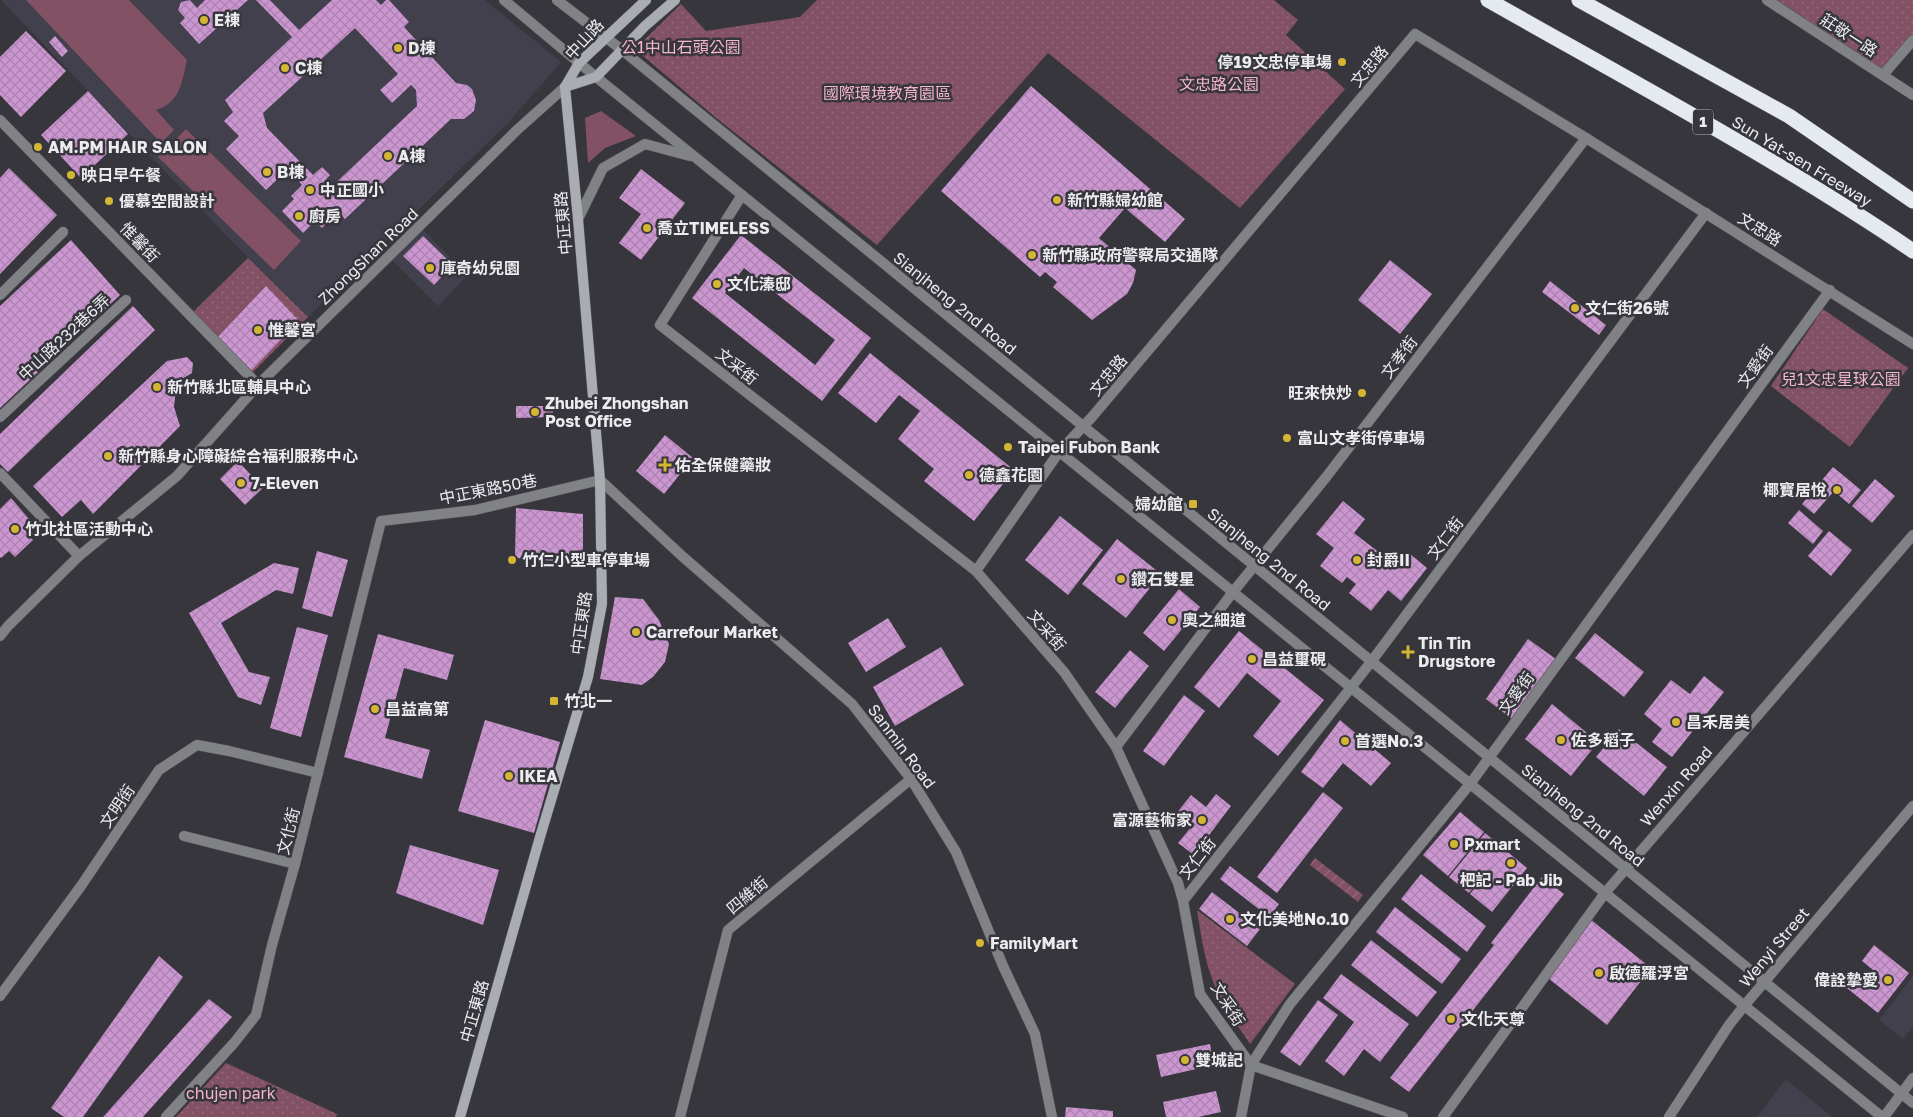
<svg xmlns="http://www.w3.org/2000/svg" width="1913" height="1117" font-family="'Golos Text','Noto Sans TC',sans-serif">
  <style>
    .built { fill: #41404c }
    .grass { fill: #825163 }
    .park { fill: url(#park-dots) }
    .garden { fill: url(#garden-furrows) }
    .building { fill: url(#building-cross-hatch); fill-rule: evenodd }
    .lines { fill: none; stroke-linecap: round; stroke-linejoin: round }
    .minor-casing { stroke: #54535a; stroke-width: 11 }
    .tertiary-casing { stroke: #54535a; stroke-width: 11 }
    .secondary-casing { stroke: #54535a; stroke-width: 11 }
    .motorway-casing { stroke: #54535a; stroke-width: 16 }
    .minor { stroke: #808285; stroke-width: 10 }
    .tertiary { stroke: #808285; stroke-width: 10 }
    .secondary { stroke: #a9acb0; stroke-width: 10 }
    .motorway { stroke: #e5e9f0; stroke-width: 15 }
    .poi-dot { fill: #d5b534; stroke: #37363d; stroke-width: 2 }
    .labels { text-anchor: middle; stroke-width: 5; stroke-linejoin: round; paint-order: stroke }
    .shield { fill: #37363d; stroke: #b6b5ba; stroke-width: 1 }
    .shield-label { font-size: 15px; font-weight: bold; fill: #ecebf0 }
    .poi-label { font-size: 16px; font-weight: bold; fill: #ecebf0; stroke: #37363d; text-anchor: start }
    .street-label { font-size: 16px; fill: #ecebf0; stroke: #37363d }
    .park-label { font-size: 16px; fill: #f5b5cb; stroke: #37363d }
  </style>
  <defs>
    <pattern id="park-dots" width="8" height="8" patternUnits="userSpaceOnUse" patternTransform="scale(1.25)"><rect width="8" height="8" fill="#825163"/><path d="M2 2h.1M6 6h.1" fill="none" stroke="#946a7a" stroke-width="1.8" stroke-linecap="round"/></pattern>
    <pattern id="garden-furrows" width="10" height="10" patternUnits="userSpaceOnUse" patternTransform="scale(1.25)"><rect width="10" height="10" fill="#825163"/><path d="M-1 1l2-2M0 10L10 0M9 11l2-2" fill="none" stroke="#946a7a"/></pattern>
    <pattern id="building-cross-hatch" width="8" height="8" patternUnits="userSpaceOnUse" patternTransform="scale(1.25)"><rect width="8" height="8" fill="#cc96d1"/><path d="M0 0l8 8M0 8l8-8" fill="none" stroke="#ab82af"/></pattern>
  </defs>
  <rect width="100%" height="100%" fill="#37363d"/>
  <g class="built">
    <polygon points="1,0 485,0 561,62 508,123 308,317 248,258"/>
    <polygon points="423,230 468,275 438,306 392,260"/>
    <polygon points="1913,976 1913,1026 1903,1039 1879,1020"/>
    <polygon points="1786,1079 1832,1117 1757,1117"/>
  </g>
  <g class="grass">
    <path d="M26,0H129L187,60C182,82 180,103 156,110L174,130L161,143Z"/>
    <polygon points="601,111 636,136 605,148 588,163 585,118"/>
    <polygon points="186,129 301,241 274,270 158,157"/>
  </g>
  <g class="park">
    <polygon points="817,0 1274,0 1298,20 1286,35 1345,89 1240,208 1048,53 877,245 715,117 635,49 681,4 706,31 800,17"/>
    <polygon points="1768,0 1913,0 1913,40 1883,75"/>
    <polygon points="248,258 308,317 252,373 192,313"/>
    <polygon points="1823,309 1908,368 1850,447 1771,386"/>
    <path d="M1197,910L1295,984L1250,1044C1237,1024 1221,1004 1213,981C1204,959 1201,934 1197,910Z"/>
    <polygon points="226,1063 337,1114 336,1117 176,1117"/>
  </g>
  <polygon class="garden" points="1315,858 1363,895 1358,902 1310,865"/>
  <g class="building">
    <polygon points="190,0 197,8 205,0 248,0 199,44 180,23 185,18 178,10 181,2"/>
    <path d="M256,0H270L299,30L332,0H376L381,5L386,0H389L409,22L404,27L456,83L467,85L472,89L476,100L474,111L464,119H451L345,219L338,212L322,228L315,221L303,233L282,211L294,199L291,196L302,185L288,169L266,190L226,149L239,136L224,121L233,112L225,100L292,37ZM355,28L398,74L380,90L392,103L411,85L416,90L417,106L327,191L321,185L330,175L322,167L313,175L267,128L263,113Z"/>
    <polygon points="26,31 66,71 21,117 0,95 0,57"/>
    <polygon points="55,36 68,51 62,57 49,42"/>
    <polygon points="1031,86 1185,219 1165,242 1125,208 1099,238 1136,270 1133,283 1127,294 1092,320 1053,287 1057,282 1045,272 1040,277 941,191"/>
    <polygon points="88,91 128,134 81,178 41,135"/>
    <polygon points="9,168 57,215 0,274 0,178"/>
    <polygon points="641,169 685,203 641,260 619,243 641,214 619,198"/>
    <path d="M741,235L871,338L822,401L692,298ZM744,268L835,340L815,365L725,293Z"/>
    <polygon points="423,236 453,265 434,285 403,256"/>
    <polygon points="71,240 120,295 0,408 0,306"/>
    <polygon points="1390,260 1432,294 1400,334 1358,300"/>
    <polygon points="1550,281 1606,325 1599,335 1542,292"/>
    <polygon points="266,286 299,321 250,372 217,338"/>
    <polygon points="133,306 155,330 8,472 0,464 0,434"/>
    <polygon points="870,353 1014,470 974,521 924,481 934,469 898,439 920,411 899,395 876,423 838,393"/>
    <polygon points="187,357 193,363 192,373 182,379 176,388 174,407 180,426 93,514 81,500 62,517 33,486 167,361"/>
    <polygon points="516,406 553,406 553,417 516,418"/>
    <polygon points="665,435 693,458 664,494 636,471"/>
    <polygon points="238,461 263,488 245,505 220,479"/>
    <polygon points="1833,467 1861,490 1849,504 1834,491 1814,514 1802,504"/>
    <polygon points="1875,479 1895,496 1872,523 1852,506"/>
    <polygon points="11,498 35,526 26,532 33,540 15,557 9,551 1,558 0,557 0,509"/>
    <polygon points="1343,501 1365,519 1354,533 1398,567 1409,553 1427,568 1401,601 1388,590 1371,611 1349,593 1356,584 1347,577 1342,583 1320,566 1334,548 1316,534"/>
    <polygon points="516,508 583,514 583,563 515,558"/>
    <polygon points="1799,510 1823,531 1813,544 1788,523"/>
    <polygon points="1060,516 1103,550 1068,595 1025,560"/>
    <polygon points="1829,531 1852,550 1831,576 1808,556"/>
    <polygon points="1117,539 1161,574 1126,618 1082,584"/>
    <polygon points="317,551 348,560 332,617 302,608"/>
    <polygon points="274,563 299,568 293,594 276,590 221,623 249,672 270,677 261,705 238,697 189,613"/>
    <polygon points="1179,589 1200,607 1164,651 1143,633"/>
    <polygon points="615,597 643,599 659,620 669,644 665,662 653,677 642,685 600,679"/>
    <polygon points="888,618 906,647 866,672 848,643"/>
    <polygon points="297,627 328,635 301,737 270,728"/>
    <polygon points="1239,631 1324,700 1278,756 1253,736 1281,701 1247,673 1219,708 1194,687"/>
    <polygon points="1595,633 1644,672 1624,697 1575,658"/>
    <polygon points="378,634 454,655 447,680 404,668 385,738 430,750 422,779 344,757"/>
    <polygon points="1528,639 1556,659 1512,719 1486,699"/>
    <polygon points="941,647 964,685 895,726 873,687"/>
    <polygon points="1130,650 1149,666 1115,708 1095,692"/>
    <polygon points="1704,676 1724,692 1672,757 1652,742 1662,729 1644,714 1671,680 1690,694"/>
    <polygon points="1184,695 1205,711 1164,766 1143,751"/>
    <polygon points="1552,704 1598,742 1571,776 1525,739"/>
    <polygon points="485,720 560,742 534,833 458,811"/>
    <polygon points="1340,720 1391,763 1371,786 1343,763 1323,788 1301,772"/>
    <polygon points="1619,729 1667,767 1644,796 1596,757"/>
    <polygon points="1323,792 1343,808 1277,893 1257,877"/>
    <polygon points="1216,794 1231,806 1194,855 1178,843 1192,826 1176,814 1191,795 1206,807"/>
    <polygon points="1460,812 1484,832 1448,876 1423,855"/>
    <polygon points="1485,833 1527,868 1492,912 1470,894 1494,863 1469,893 1449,877"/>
    <polygon points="410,845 499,870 483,925 396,893"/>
    <polygon points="1230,866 1279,904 1269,917 1220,879"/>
    <polygon points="1421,874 1486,926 1467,952 1401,899"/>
    <polygon points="1542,877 1564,894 1409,1092 1390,1078 1494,945 1491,943"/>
    <polygon points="1212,892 1260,929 1247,946 1199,909"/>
    <polygon points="1395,907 1461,959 1442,984 1376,932"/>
    <polygon points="1590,919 1651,968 1607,1025 1548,978"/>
    <polygon points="1371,940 1437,992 1417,1017 1351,965"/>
    <polygon points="1874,945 1909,973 1878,1013 1843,985 1852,973 1868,986 1878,974 1862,961"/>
    <polygon points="159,956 183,977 83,1117 64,1117 51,1108"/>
    <polygon points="1341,974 1409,1024 1380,1062 1364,1049 1344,1076 1325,1061 1354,1022 1323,998"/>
    <polygon points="209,999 232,1017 143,1117 103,1117"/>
    <polygon points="1318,1000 1338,1015 1300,1066 1280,1052"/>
    <polygon points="1210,1044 1214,1065 1161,1077 1156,1055"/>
    <polygon points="1216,1091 1221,1112 1198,1117 1166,1117 1163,1102"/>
    <polygon points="1066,1107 1113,1111 1113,1117 1065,1117"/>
  </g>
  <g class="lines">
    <defs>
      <g id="minor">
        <polyline points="1767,0 1913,95"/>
        <polyline points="1883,75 1913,40"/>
        <polyline points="0,120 258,385"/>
        <polyline points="742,195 660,325 976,571 1064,672 1116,747 1178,883 1183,901 1200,994 1251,1065 1403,1117"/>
        <polyline points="0,295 63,232"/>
        <polyline points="0,417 126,300"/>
        <polyline points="0,473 79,556"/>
        <polyline points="976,571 1059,452 1092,417 1415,34 1586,138 1913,344"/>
        <polyline points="1116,747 1233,592 1327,476 1586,138"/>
        <polyline points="184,836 295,864"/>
        <polyline points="1183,901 1371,662 1706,213"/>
        <polyline points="0,996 81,886 159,770 197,745 229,751 318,773"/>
        <polyline points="166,1117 234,1043 256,1015 272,945 295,864 381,521 475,510 600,480"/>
        <polyline points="680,1117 728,930 911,779"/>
        <polyline points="1241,1117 1251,1065 1290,1004 1470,784 1830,290"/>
        <polyline points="1443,1117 1605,893 1913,535"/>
        <polyline points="1669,1117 1729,1025 1744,1006 1913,806"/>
      </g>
      <g id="tertiary">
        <polyline points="504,0 596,77 1882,1117"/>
        <polyline points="557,0 622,50 1913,1103"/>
        <polyline points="578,219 603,168 645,144 690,156"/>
        <polyline points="600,480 682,556 852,704 911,779 956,852 1003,966 1035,1034 1052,1117"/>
        <polyline points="0,636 8,626 79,556 177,476 258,385 517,130 565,87"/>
        <polyline points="1884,1117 1913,1078"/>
      </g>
      <g id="secondary">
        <polyline points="565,87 596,77 645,26 675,0"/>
        <polyline points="565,87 579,63 646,0"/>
        <polyline points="460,1117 540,837 588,677 602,604 600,480 578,219 565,87"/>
      </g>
      <g id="motorway">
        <path d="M1488,0C1631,81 1777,159 1913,251"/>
        <polyline points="1579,0 1789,116 1913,201"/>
      </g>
    </defs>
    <use href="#minor" class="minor-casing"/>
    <use href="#tertiary" class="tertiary-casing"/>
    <use href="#secondary" class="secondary-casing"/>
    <use href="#motorway" class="motorway-casing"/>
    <use href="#minor" class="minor"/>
    <use href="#tertiary" class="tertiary"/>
    <use href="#secondary" class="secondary"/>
    <use href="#motorway" class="motorway"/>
  </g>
  <g class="poi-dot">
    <circle cx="204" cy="20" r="5"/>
    <circle cx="398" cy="48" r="5"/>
    <circle cx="1342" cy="62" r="5"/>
    <circle cx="285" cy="68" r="5"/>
    <circle cx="38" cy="147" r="5"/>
    <circle cx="388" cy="156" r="5"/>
    <circle cx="267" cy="172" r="5"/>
    <circle cx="71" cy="175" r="5"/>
    <circle cx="310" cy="190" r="5"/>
    <circle cx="1057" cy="200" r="5"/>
    <circle cx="109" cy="201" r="5"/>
    <circle cx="299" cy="216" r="5"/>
    <circle cx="647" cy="228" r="5"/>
    <circle cx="1032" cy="255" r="5"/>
    <circle cx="430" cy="268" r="5"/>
    <circle cx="717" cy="284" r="5"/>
    <circle cx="1575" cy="308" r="5"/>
    <circle cx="258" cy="330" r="5"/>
    <circle cx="157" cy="387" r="5"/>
    <circle cx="1362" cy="393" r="5"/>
    <circle cx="535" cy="412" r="5"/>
    <circle cx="1287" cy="438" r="5"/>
    <circle cx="1008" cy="447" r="5"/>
    <circle cx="108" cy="456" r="5"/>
    <path d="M662.5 457.5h5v5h5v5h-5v5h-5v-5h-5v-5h5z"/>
    <circle cx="969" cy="475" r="5"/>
    <circle cx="241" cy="483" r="5"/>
    <circle cx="1837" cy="490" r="5"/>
    <rect x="1188" y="499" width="10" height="10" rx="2.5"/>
    <circle cx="15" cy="529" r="5"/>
    <circle cx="512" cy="560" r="5"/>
    <circle cx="1357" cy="560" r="5"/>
    <circle cx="1121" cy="579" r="5"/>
    <circle cx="1172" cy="620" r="5"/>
    <circle cx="636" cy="632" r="5"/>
    <path d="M1405.5 644.5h5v5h5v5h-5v5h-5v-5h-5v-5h5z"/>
    <circle cx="1252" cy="659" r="5"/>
    <rect x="549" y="696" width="10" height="10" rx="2.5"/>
    <circle cx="375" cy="709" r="5"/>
    <circle cx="1676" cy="722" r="5"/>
    <circle cx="1561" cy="740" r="5"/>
    <circle cx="1345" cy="741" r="5"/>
    <circle cx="509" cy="776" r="5"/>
    <circle cx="1202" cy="820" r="5"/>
    <circle cx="1454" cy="844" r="5"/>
    <circle cx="1511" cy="863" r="5"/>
    <circle cx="1230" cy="919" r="5"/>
    <circle cx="980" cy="943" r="5"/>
    <circle cx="1599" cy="973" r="5"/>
    <circle cx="1888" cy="980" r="5"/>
    <circle cx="1451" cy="1019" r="5"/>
    <circle cx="1185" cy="1060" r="5"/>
  </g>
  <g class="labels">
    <rect class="shield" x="1693" y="109.5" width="20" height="25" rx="4"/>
    <g class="shield-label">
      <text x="1703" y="127">1</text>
    </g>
    <g class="poi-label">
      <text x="214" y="26">E棟</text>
      <text x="408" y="54">D棟</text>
      <text x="1332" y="68" text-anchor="end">停19文忠停車場</text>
      <text x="295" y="74">C棟</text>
      <text x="48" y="153">AM.PM HAIR SALON</text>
      <text x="398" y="162">A棟</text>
      <text x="277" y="178">B棟</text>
      <text x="81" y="181">映日早午餐</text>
      <text x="320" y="196">中正國小</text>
      <text x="1067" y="206">新竹縣婦幼館</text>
      <text x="119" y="207">優慕空間設計</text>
      <text x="309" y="222">廚房</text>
      <text x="657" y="234">喬立TIMELESS</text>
      <text x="1042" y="261">新竹縣政府警察局交通隊</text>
      <text x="440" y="274">庫奇幼兒園</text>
      <text x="727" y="290">文化溱邸</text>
      <text x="1585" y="314">文仁街26號</text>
      <text x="268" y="336">惟馨宮</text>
      <text x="167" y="393">新竹縣北區輔具中心</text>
      <text x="1352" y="399" text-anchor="end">旺來快炒</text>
      <text x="545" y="409">Zhubei Zhongshan<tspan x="545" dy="18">Post Office</tspan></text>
      <text x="1297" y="444">富山文孝街停車場</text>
      <text x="1018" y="453">Taipei Fubon Bank</text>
      <text x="118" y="462">新竹縣身心障礙綜合福利服務中心</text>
      <text x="675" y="471">佑全保健藥妝</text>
      <text x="979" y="481">德鑫花園</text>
      <text x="251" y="489">7-Eleven</text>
      <text x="1827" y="496" text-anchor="end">椰寶居悅</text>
      <text x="1183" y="510" text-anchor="end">婦幼館</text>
      <text x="25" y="535">竹北社區活動中心</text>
      <text x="522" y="566">竹仁小型車停車場</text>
      <text x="1367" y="566">封爵II</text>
      <text x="1131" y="585">鑽石雙星</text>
      <text x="1182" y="626">奧之細道</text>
      <text x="646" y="638">Carrefour Market</text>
      <text x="1418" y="649">Tin Tin<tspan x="1418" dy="18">Drugstore</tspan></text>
      <text x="1262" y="665">昌益璽硯</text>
      <text x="564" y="707">竹北一</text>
      <text x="385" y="715">昌益高第</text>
      <text x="1686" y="728">昌禾居美</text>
      <text x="1571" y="746">佐多稻子</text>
      <text x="1355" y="747">首選No.3</text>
      <text x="519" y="782">IKEA</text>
      <text x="1192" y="826" text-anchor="end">富源藝術家</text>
      <text x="1464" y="850">Pxmart</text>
      <text x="1511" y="886" text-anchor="middle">杷記 - Pab Jib</text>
      <text x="1240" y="925">文化美地No.10</text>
      <text x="990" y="949">FamilyMart</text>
      <text x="1609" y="979">啟德羅浮宮</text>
      <text x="1878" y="986" text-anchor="end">偉詮摯愛</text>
      <text x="1461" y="1025">文化天尊</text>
      <text x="1195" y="1066">雙城記</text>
    </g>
    <g class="street-label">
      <text transform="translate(1849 35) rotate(33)" y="6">莊敬一路</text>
      <text transform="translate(584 39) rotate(-47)" y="6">中山路</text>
      <text transform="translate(1369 66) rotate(-50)" y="6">文忠路</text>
      <text transform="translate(1802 161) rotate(31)" y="6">Sun Yat-sen Freeway</text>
      <text transform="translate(563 223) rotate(-95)" y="6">中正東路</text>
      <text transform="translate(1760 229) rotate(32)" y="6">文忠路</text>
      <text transform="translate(140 242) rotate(46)" y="6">惟馨街</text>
      <text transform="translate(368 256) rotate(-44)" y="6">ZhongShan Road</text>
      <text transform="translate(955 303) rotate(39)" y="6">Sianjheng 2nd Road</text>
      <text transform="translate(64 337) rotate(-43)" y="6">中山路232巷6弄</text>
      <text transform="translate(1399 357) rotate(-53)" y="6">文孝街</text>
      <text transform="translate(737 366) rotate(38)" y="6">文采街</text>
      <text transform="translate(1755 366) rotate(-54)" y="6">文愛街</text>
      <text transform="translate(1108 375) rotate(-50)" y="6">文忠路</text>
      <text transform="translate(488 489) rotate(-11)" y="6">中正東路50巷</text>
      <text transform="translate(1445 538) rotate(-53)" y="6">文仁街</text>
      <text transform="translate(1269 559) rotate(39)" y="6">Sianjheng 2nd Road</text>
      <text transform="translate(581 623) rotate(-82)" y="6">中正東路</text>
      <text transform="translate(1047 630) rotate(49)" y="6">文采街</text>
      <text transform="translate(1516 693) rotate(-54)" y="6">文愛街</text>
      <text transform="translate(902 746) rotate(53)" y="6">Sanmin Road</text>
      <text transform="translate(1676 786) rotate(-49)" y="6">Wenxin Road</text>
      <text transform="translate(117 806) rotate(-56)" y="6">文明街</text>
      <text transform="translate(1583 815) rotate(39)" y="6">Sianjheng 2nd Road</text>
      <text transform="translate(288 831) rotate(-76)" y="6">文化街</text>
      <text transform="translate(1197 858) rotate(-52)" y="6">文仁街</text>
      <text transform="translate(747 895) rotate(-40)" y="6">四維街</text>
      <text transform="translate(1774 947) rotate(-50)" y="6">Wenyi Street</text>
      <text transform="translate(1228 1004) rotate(58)" y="6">文采街</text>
      <text transform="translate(474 1011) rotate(-74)" y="6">中正東路</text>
    </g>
    <g class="park-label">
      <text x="681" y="53">公1中山石頭公園</text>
      <text x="1219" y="90">文忠路公園</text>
      <text x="887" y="99">國際環境教育園區</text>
      <text x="1841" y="385">兒1文忠星球公園</text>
      <text x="231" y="1099">chujen park</text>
    </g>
  </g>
</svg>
